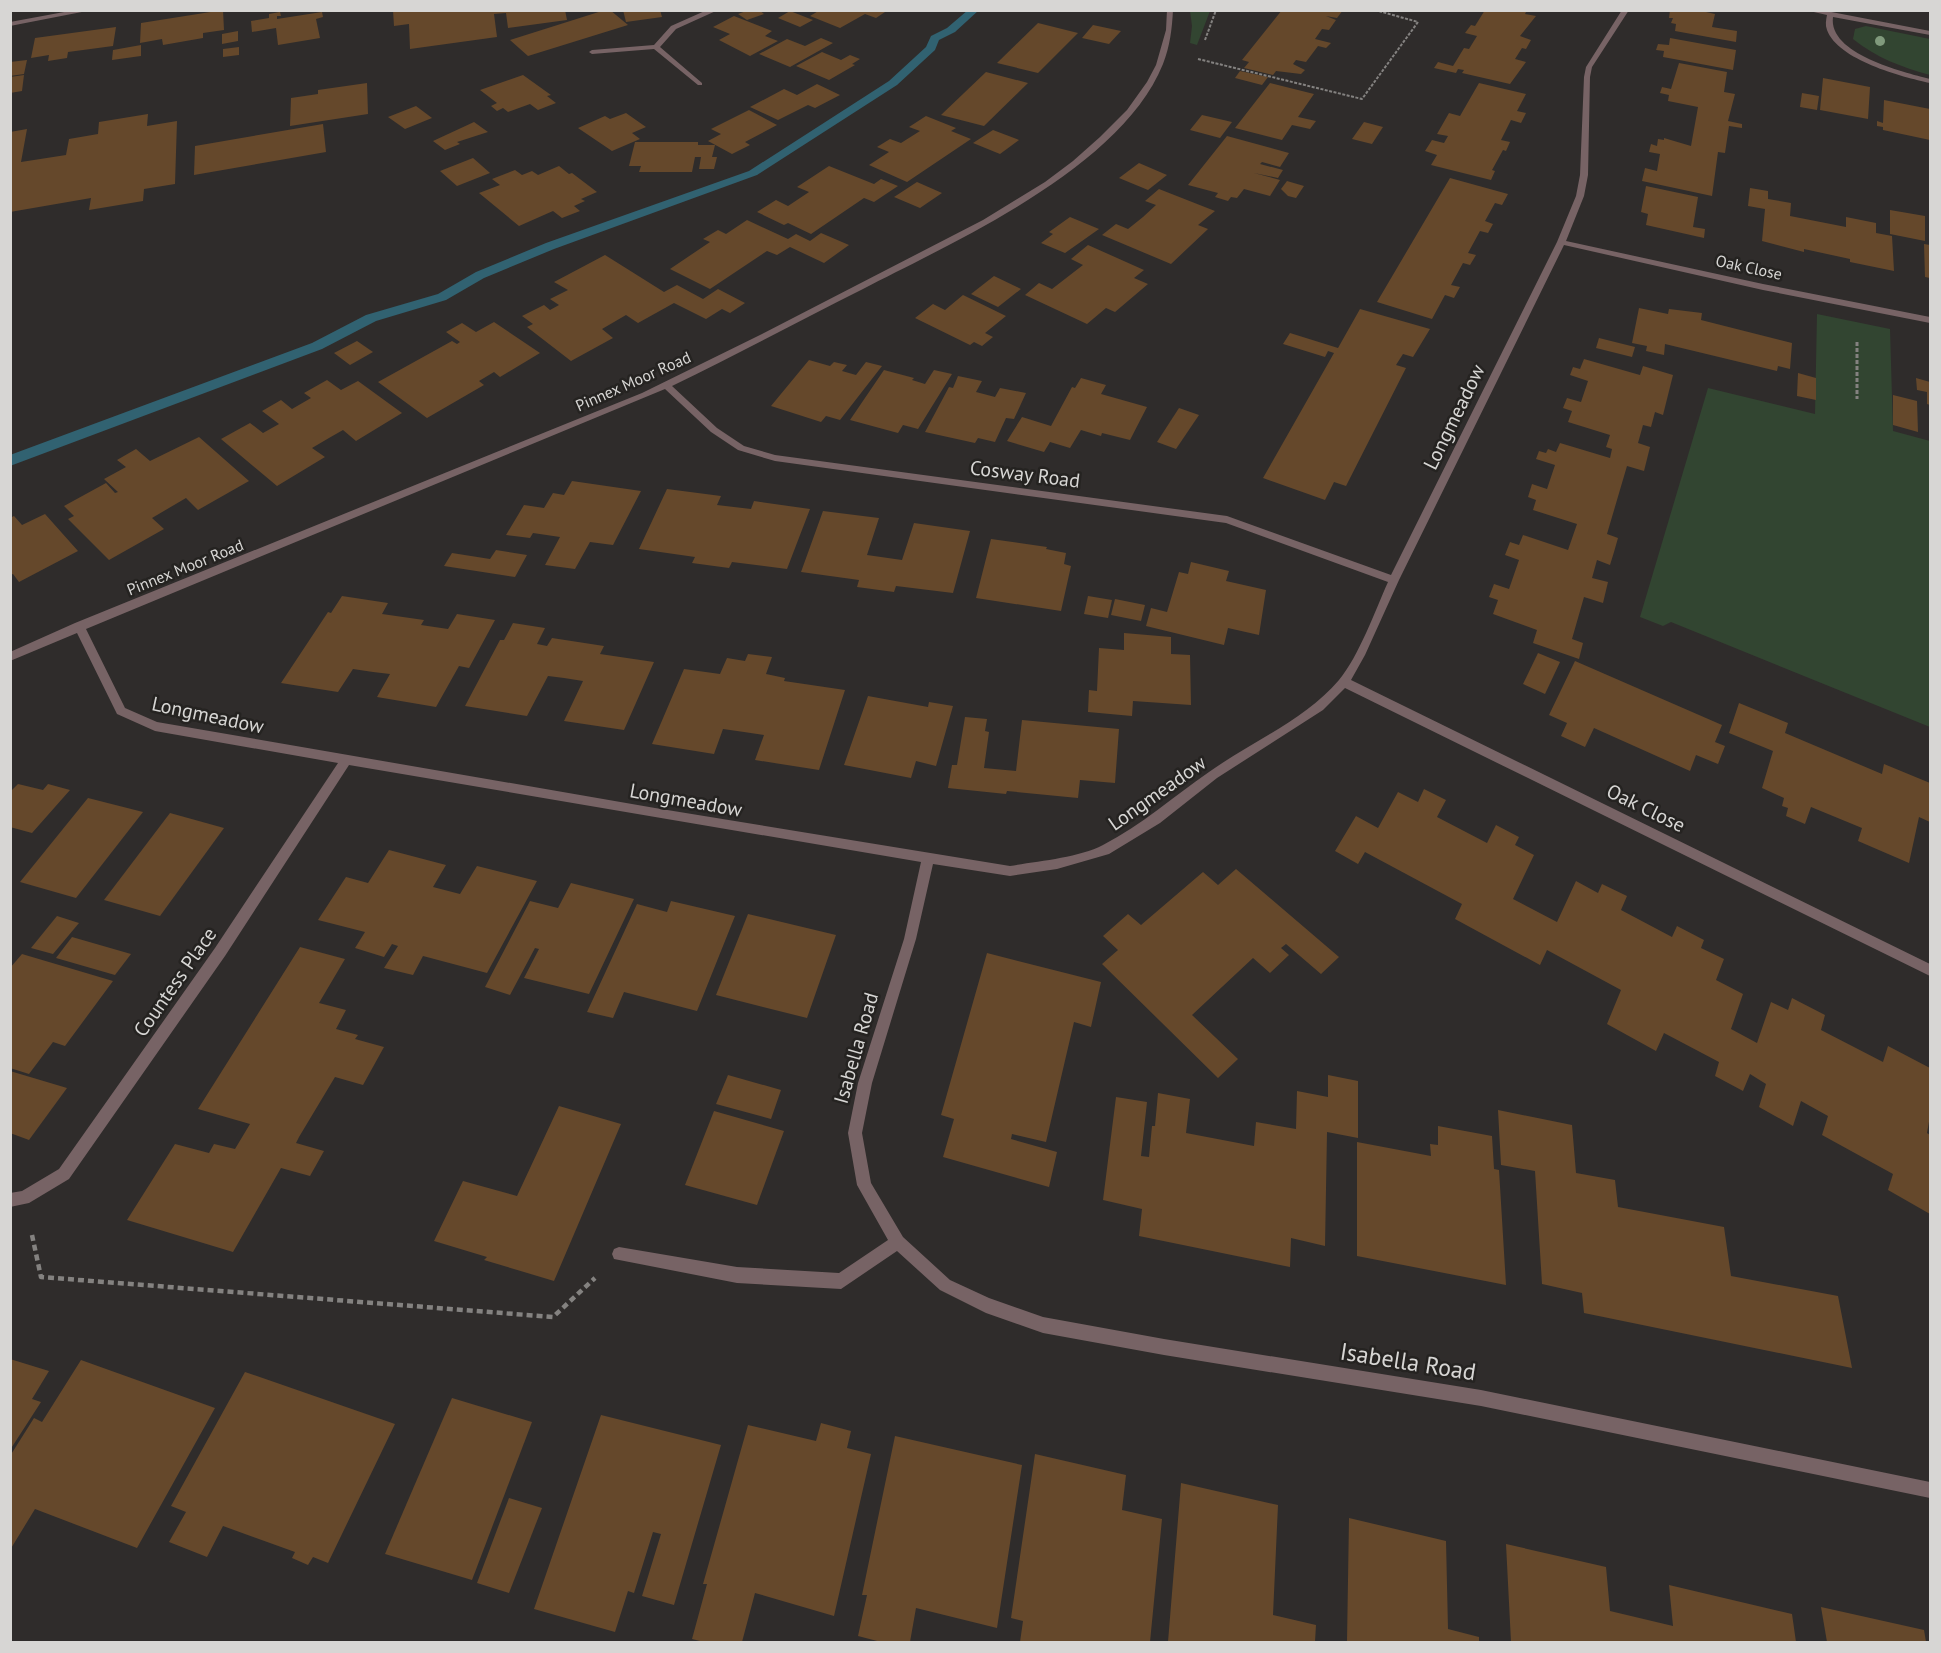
<svg xmlns="http://www.w3.org/2000/svg" width="1941" height="1653" font-family="'PT Sans',sans-serif">
  <style>
    .green { fill: #324531 }
    .lines { fill: none; stroke-linecap: round; stroke-linejoin: round }
    .stream { fill: #316271; fill-rule: evenodd }
    .building { fill: #65482b }
    .path-far2 { stroke: #848280; stroke-width: 2; stroke-dasharray: 3 1.5; stroke-linecap: butt }
    .path-far1 { stroke: #848280; stroke-width: 3; stroke-dasharray: 4 2; stroke-linecap: butt }
    .path { stroke: #848280; stroke-width: 4.5; stroke-dasharray: 6 4; stroke-linecap: butt }
    .street { fill: #776365; fill-rule: evenodd }
    .tree { fill: #809a7c }
    .labels { text-anchor: middle; stroke-width: 5; stroke-linejoin: round; paint-order: stroke }
    .far-street-label { font-size: 16px; fill: #d7d6d4; stroke: #252321 }
    .street-label { font-size: 20px; fill: #d7d6d4; stroke: #252321 }
    .near-street-label { font-size: 24px; fill: #d7d6d4; stroke: #252321 }
  </style>
  <rect width="100%" height="100%" fill="#2f2c2b"/>
  <g class="green">
    <polygon points="1190,11 1210,11 1197,45 1190,43 1192,26"/>
    <path d="M1866,26L1930,39V75C1901,67 1877,58 1853,39L1855,29Z"/>
    <polygon points="1817,314 1890,329 1893,431 1930,441 1930,727 1671,622 1663,626 1640,617 1708,388 1815,414"/>
  </g>
  <g class="lines">
    <polygon class="stream" points="968,10 979,10 955,32 939,40 935,50 897,85 757,175 554,249 484,278 446,300 376,321 322,349 10,466 10,455 312,343 366,315 438,294 476,272 546,243 749,171 889,81 926,47 931,36 947,28"/>
  </g>
  <g class="building">
    <polygon points="223,10 224,30 203,33 203,38 163,45 162,39 140,43 141,23"/>
    <polygon points="393,10 565,10 567,20 508,28 506,13 494,14 497,37 410,49 409,24 394,26"/>
    <polygon points="605,10 610,10 628,25 528,56 510,40"/>
    <polygon points="623,10 660,10 662,17 626,22"/>
    <polygon points="749,10 759,10 764,14 747,20 738,14"/>
    <polygon points="820,10 888,10 876,18 865,14 840,28 810,16"/>
    <polygon points="1282,10 1343,10 1337,18 1326,16 1336,20 1329,30 1322,29 1315,39 1331,43 1326,48 1318,46 1306,62 1296,60 1293,64 1305,70 1301,74 1276,71 1273,75 1244,68 1249,62 1242,60"/>
    <polygon points="1485,10 1527,10 1525,14 1536,16 1520,36 1531,40 1526,49 1522,48 1515,59 1526,62 1510,84 1462,73 1464,70 1458,69 1456,73 1434,68 1438,62 1453,66 1464,48 1469,49 1477,36 1465,33 1471,25 1475,26"/>
    <polygon points="1670,10 1697,10 1715,14 1712,27 1737,31 1736,42 1675,31 1676,24 1671,23 1673,18 1669,18"/>
    <polygon points="790,11 813,20 800,27 778,18"/>
    <polygon points="280,12 281,16 277,16 277,19 322,12 323,17 316,19 320,38 278,45 276,28 252,32 251,21 269,18 269,14"/>
    <polygon points="734,16 772,31 765,36 778,41 750,56 719,40 730,34 713,27"/>
    <polygon points="1038,23 1078,33 1038,73 997,63"/>
    <polygon points="1093,25 1121,31 1109,44 1082,38"/>
    <polygon points="116,27 113,46 68,52 67,58 48,61 49,55 31,58 35,38"/>
    <polygon points="238,31 238,41 222,44 222,34"/>
    <polygon points="821,38 833,43 790,67 759,54 787,39 805,46"/>
    <polygon points="1670,38 1736,50 1733,70 1663,57 1664,51 1656,50 1658,44 1669,45"/>
    <polygon points="141,45 141,56 112,60 113,50"/>
    <polygon points="239,47 239,55 223,57 223,49"/>
    <polygon points="822,52 841,60 850,55 860,59 852,64 855,65 829,80 796,66"/>
    <polygon points="27,60 24,74 10,76 10,62"/>
    <polygon points="1679,63 1727,72 1724,92 1735,94 1728,121 1742,124 1742,128 1729,126 1725,153 1718,152 1712,196 1642,181 1645,168 1657,171 1660,154 1649,152 1651,144 1657,146 1658,139 1664,140 1664,138 1691,146 1698,107 1668,101 1669,95 1660,93 1662,87 1671,89"/>
    <polygon points="1240,71 1268,77 1262,85 1235,78"/>
    <polygon points="986,72 1028,83 984,126 941,115"/>
    <polygon points="24,75 22,91 10,93 10,77"/>
    <polygon points="523,75 551,95 547,96 556,103 538,110 530,104 508,112 503,108 497,111 491,106 497,103 480,90"/>
    <polygon points="1823,78 1870,87 1868,119 1820,110"/>
    <polygon points="367,83 368,114 290,126 291,98 318,94 318,90"/>
    <polygon points="1270,83 1314,94 1298,117 1316,121 1310,129 1292,125 1282,140 1235,128"/>
    <polygon points="1479,83 1526,94 1517,111 1526,113 1521,123 1511,120 1501,140 1510,142 1506,151 1503,150 1492,170 1495,171 1491,180 1431,165 1437,155 1425,151 1432,140 1444,143 1448,136 1437,134 1449,113 1460,116"/>
    <polygon points="817,84 840,95 815,108 808,105 778,120 750,107 784,89 797,95"/>
    <polygon points="1802,93 1819,96 1817,110 1800,107"/>
    <polygon points="1884,100 1930,109 1930,140 1883,130 1883,127 1877,126 1877,121 1883,123"/>
    <polygon points="416,106 432,118 405,129 388,117"/>
    <polygon points="749,110 777,125 745,142 750,145 732,154 708,141 721,134 711,129"/>
    <polygon points="626,113 646,127 632,133 640,139 612,151 578,128 605,116 610,119"/>
    <polygon points="148,114 147,126 177,121 175,184 144,189 143,201 89,210 91,198 10,212 10,132 27,129 21,162 66,155 69,139 98,134 99,122"/>
    <polygon points="1202,115 1232,122 1220,138 1190,130"/>
    <polygon points="926,116 956,128 951,131 971,139 907,182 869,165 889,152 877,147 890,139 901,143 920,131 909,127"/>
    <polygon points="474,122 488,132 457,142 460,144 445,150 433,141"/>
    <polygon points="1364,122 1383,127 1372,144 1352,139"/>
    <polygon points="323,124 326,152 194,175 195,146"/>
    <polygon points="993,130 1019,140 1000,154 973,143"/>
    <polygon points="1227,136 1289,153 1280,167 1262,162 1260,164 1283,170 1278,178 1254,173 1280,180 1270,196 1244,189 1237,198 1231,197 1228,201 1215,197 1218,193 1188,185"/>
    <polygon points="635,142 698,142 698,145 715,145 712,157 717,157 714,169 699,169 701,157 695,157 692,172 639,172 641,166 629,166"/>
    <polygon points="473,158 490,173 457,186 440,171"/>
    <polygon points="1139,163 1167,175 1148,190 1119,178"/>
    <polygon points="559,166 569,174 572,173 597,192 581,199 585,201 574,206 580,211 562,218 553,211 519,226 479,193 500,185 492,179 515,170 522,175 532,171 538,175"/>
    <polygon points="829,166 874,184 881,179 898,186 874,202 864,198 811,234 788,223 784,225 757,212 776,200 788,206 809,192 797,187"/>
    <polygon points="1450,178 1508,194 1502,205 1495,203 1485,221 1493,224 1488,233 1480,231 1468,253 1476,255 1470,265 1463,263 1451,285 1460,287 1454,298 1445,295 1432,319 1377,302"/>
    <polygon points="1287,181 1304,186 1296,198 1288,196 1281,189"/>
    <polygon points="917,182 942,193 920,208 894,197"/>
    <polygon points="1646,186 1698,197 1693,227 1705,229 1704,238 1646,225 1648,214 1641,212"/>
    <polygon points="1750,188 1768,191 1768,199 1791,203 1790,216 1846,227 1846,217 1876,223 1876,233 1892,236 1894,271 1850,262 1850,259 1804,249 1804,252 1762,241 1765,209 1748,206"/>
    <polygon points="1159,189 1215,211 1198,225 1208,229 1171,264 1102,235 1116,224 1128,229 1143,217 1156,205 1145,201"/>
    <polygon points="1890,210 1925,216 1925,241 1890,234"/>
    <polygon points="1070,217 1099,229 1065,253 1041,243 1053,234 1049,232"/>
    <polygon points="747,220 788,239 796,234 810,241 821,233 849,245 824,263 790,247 777,255 767,251 710,289 670,269 710,242 703,239 718,230 726,234"/>
    <polygon points="1924,244 1930,245 1930,278 1925,277"/>
    <polygon points="1088,245 1144,270 1134,278 1148,284 1115,312 1106,308 1087,324 1025,295 1039,283 1052,289 1083,265 1071,259"/>
    <polygon points="605,255 664,292 677,285 703,299 718,289 745,303 730,313 722,309 706,319 674,303 638,323 626,315 602,329 613,338 571,361 527,327 533,324 522,316 544,305 550,310 559,305 550,299 568,290 554,282"/>
    <polygon points="994,276 1021,289 998,307 971,294"/>
    <polygon points="963,295 1006,316 985,333 993,337 982,346 974,342 970,345 915,318 933,304 945,310"/>
    <polygon points="1639,308 1668,314 1669,309 1702,313 1701,320 1792,343 1790,369 1778,366 1777,371 1665,344 1664,355 1646,351 1647,346 1632,343"/>
    <polygon points="1360,309 1430,329 1413,357 1403,354 1396,365 1406,368 1346,486 1334,482 1325,500 1263,478 1334,353 1328,351 1325,357 1283,344 1290,333 1338,348"/>
    <polygon points="494,322 540,353 500,377 494,372 479,381 484,385 427,418 378,382 452,341 457,344 460,342 446,332 462,323 476,332"/>
    <polygon points="1599,338 1635,347 1632,357 1596,348"/>
    <polygon points="357,341 373,352 350,365 334,353"/>
    <polygon points="1584,359 1640,375 1643,366 1673,375 1663,415 1655,412 1651,427 1643,425 1638,443 1650,447 1644,471 1627,466 1607,534 1618,538 1614,552 1610,565 1597,560 1592,578 1608,582 1603,603 1584,597 1572,639 1583,643 1579,659 1533,643 1537,630 1493,614 1498,600 1489,597 1494,584 1509,589 1519,560 1505,555 1510,542 1519,545 1523,535 1568,550 1577,524 1533,510 1536,500 1528,497 1532,484 1547,489 1555,465 1536,459 1539,451 1546,453 1548,449 1556,452 1560,443 1610,458 1612,449 1606,447 1610,435 1568,422 1572,411 1563,408 1567,398 1581,402 1588,381 1570,375 1573,367 1580,369"/>
    <polygon points="809,360 830,366 834,362 847,365 842,371 856,375 866,362 882,366 840,420 826,416 821,422 771,406"/>
    <polygon points="884,370 914,378 912,380 925,384 934,370 952,374 918,429 903,425 898,433 850,420"/>
    <polygon points="1798,373 1816,378 1816,400 1797,396"/>
    <polygon points="958,376 982,381 976,392 995,397 1000,388 1026,393 1014,419 1006,418 995,442 978,438 975,443 925,432 949,387 953,388"/>
    <polygon points="1081,378 1106,385 1101,394 1147,407 1130,440 1102,433 1101,436 1081,430 1070,448 1050,442 1044,452 1007,441 1022,417 1051,426 1072,387 1075,388"/>
    <polygon points="1916,378 1930,382 1930,405 1927,404 1927,392 1917,390"/>
    <polygon points="327,380 341,390 358,381 402,413 356,441 343,430 329,438 312,448 325,457 277,486 221,439 250,423 263,433 279,424 262,411 281,400 292,409 311,398 304,393"/>
    <polygon points="1893,395 1917,401 1918,432 1893,425"/>
    <polygon points="1179,408 1199,415 1176,449 1157,442"/>
    <polygon points="199,437 249,481 198,510 186,498 152,518 164,529 109,560 68,519 74,516 64,506 106,483 115,493 118,492 104,479 126,467 117,460 136,449 150,461"/>
    <polygon points="572,481 641,491 613,545 590,542 575,569 545,565 560,537 533,533 530,538 506,535 524,505 544,508 553,493 564,495"/>
    <polygon points="667,489 721,496 717,505 751,509 754,501 810,509 787,569 732,562 729,568 692,563 695,557 639,549"/>
    <polygon points="823,511 879,518 867,555 902,560 914,523 970,531 953,593 896,586 894,592 857,587 859,580 801,572"/>
    <polygon points="45,514 78,551 19,582 13,574 10,575 10,518 14,516 22,525"/>
    <polygon points="991,539 1047,547 1046,549 1066,553 1064,564 1071,566 1061,611 976,598"/>
    <polygon points="496,550 527,555 515,577 444,566 452,553 490,559"/>
    <polygon points="1191,562 1229,571 1226,581 1266,590 1259,635 1228,628 1224,645 1146,626 1151,608 1167,612 1179,572 1188,574"/>
    <polygon points="342,596 388,603 382,614 424,620 421,625 448,629 457,614 495,620 469,668 459,666 436,707 377,697 390,674 373,672 353,669 338,692 281,683 328,612 331,613"/>
    <polygon points="1088,596 1112,600 1108,618 1084,614"/>
    <polygon points="1115,599 1145,605 1141,621 1111,615"/>
    <polygon points="513,623 545,628 537,644 547,646 552,638 604,646 600,654 654,662 624,730 564,721 583,681 564,678 548,676 527,716 465,706 500,640 504,640"/>
    <polygon points="1124,633 1171,637 1171,654 1190,655 1191,705 1133,701 1132,716 1088,712 1089,690 1097,691 1099,648 1124,650"/>
    <polygon points="1538,653 1560,662 1545,694 1523,684"/>
    <polygon points="748,654 772,657 766,674 785,678 784,681 845,690 819,770 755,760 764,735 744,732 723,729 714,754 652,744 684,669 720,674 727,658 745,661"/>
    <polygon points="1575,661 1722,725 1715,742 1725,746 1718,764 1696,755 1690,771 1594,728 1585,747 1561,736 1567,723 1549,715"/>
    <polygon points="868,696 928,707 929,702 953,706 936,766 916,761 911,778 844,765"/>
    <polygon points="1739,703 1788,723 1785,733 1882,774 1884,764 1930,783 1930,822 1919,817 1909,863 1858,841 1862,828 1811,807 1805,824 1786,816 1788,808 1782,806 1784,798 1762,788 1773,751 1729,733"/>
    <polygon points="965,717 987,719 985,731 989,732 984,768 1016,771 1022,720 1119,729 1115,783 1080,780 1078,798 1007,791 1006,794 948,788 952,765 957,765"/>
    <polygon points="18,784 43,790 48,784 70,790 32,833 10,827 10,792"/>
    <polygon points="1424,789 1446,800 1437,817 1487,843 1496,825 1519,837 1515,845 1534,855 1513,899 1534,910 1557,922 1576,881 1598,893 1602,884 1627,896 1621,910 1672,937 1677,926 1704,940 1701,948 1724,959 1716,980 1743,994 1731,1029 1757,1043 1771,1002 1788,1010 1792,998 1825,1015 1821,1030 1883,1062 1888,1046 1930,1068 1930,1116 1927,1133 1930,1135 1930,1214 1888,1190 1893,1174 1822,1135 1828,1116 1801,1101 1793,1126 1759,1107 1766,1084 1750,1074 1743,1091 1715,1076 1719,1062 1664,1033 1656,1051 1607,1024 1621,990 1547,950 1540,965 1455,919 1462,904 1365,852 1358,864 1335,851 1356,816 1378,828 1398,792 1418,802"/>
    <polygon points="88,798 143,812 76,898 20,882"/>
    <polygon points="170,813 224,828 160,916 104,900"/>
    <polygon points="389,850 446,865 433,887 460,894 477,866 537,881 487,973 423,956 413,975 384,968 398,946 392,944 384,957 355,948 365,932 318,920 346,877 368,883"/>
    <polygon points="1236,869 1339,957 1321,974 1286,944 1281,948 1289,955 1270,973 1253,958 1192,1015 1238,1059 1218,1078 1102,964 1118,950 1103,936 1128,914 1141,925 1203,872 1218,885"/>
    <polygon points="571,883 634,899 589,994 524,978 539,949 535,948 510,995 485,987 530,901 558,908"/>
    <polygon points="671,901 735,916 697,1011 624,992 613,1018 587,1012 637,904 667,912"/>
    <polygon points="748,914 836,935 807,1018 716,995"/>
    <polygon points="57,916 79,923 53,954 31,948"/>
    <polygon points="72,937 131,954 115,975 56,958"/>
    <polygon points="300,947 345,959 319,1003 346,1010 336,1029 358,1035 355,1039 384,1047 363,1085 335,1077 299,1137 296,1143 324,1151 310,1176 281,1168 233,1252 127,1220 175,1144 209,1153 214,1144 235,1149 250,1124 198,1109"/>
    <polygon points="987,953 1101,982 1091,1027 1074,1022 1046,1142 1012,1134 1011,1139 1057,1152 1049,1187 943,1157 954,1119 941,1115"/>
    <polygon points="22,954 113,981 65,1046 53,1042 29,1074 10,1068 10,968"/>
    <polygon points="10,1071 67,1088 29,1140 10,1133"/>
    <polygon points="728,1075 781,1090 771,1119 716,1104"/>
    <polygon points="1328,1075 1358,1081 1358,1138 1327,1132 1325,1246 1291,1238 1290,1267 1139,1236 1142,1209 1103,1200 1116,1097 1147,1102 1141,1156 1149,1157 1152,1126 1155,1126 1158,1093 1190,1099 1186,1133 1254,1146 1256,1122 1296,1129 1297,1091 1328,1097"/>
    <polygon points="559,1106 621,1124 554,1281 484,1260 487,1257 434,1241 463,1181 517,1196"/>
    <polygon points="1498,1110 1572,1125 1576,1173 1615,1180 1618,1207 1724,1227 1731,1276 1838,1296 1852,1368 1584,1313 1582,1293 1542,1284 1535,1171 1501,1165"/>
    <polygon points="714,1111 784,1131 757,1205 685,1185"/>
    <polygon points="1438,1126 1492,1136 1494,1169 1499,1170 1506,1285 1357,1256 1357,1142 1431,1156 1430,1144 1438,1145"/>
    <polygon points="10,1359 49,1371 32,1399 41,1402 10,1450"/>
    <polygon points="81,1360 215,1408 137,1548 35,1509 10,1550 10,1456 34,1418 42,1422"/>
    <polygon points="245,1372 395,1424 328,1563 313,1557 308,1565 292,1558 295,1552 223,1526 207,1557 169,1542 186,1512 171,1506"/>
    <polygon points="452,1398 532,1422 472,1580 385,1554"/>
    <polygon points="601,1415 721,1445 674,1605 642,1596 661,1534 653,1532 634,1593 628,1591 615,1632 534,1609"/>
    <polygon points="821,1423 851,1431 847,1448 871,1454 834,1616 755,1593 742,1642 704,1642 692,1639 707,1584 703,1584 748,1425 816,1441"/>
    <polygon points="895,1436 1022,1465 997,1628 916,1608 910,1642 881,1642 858,1636 867,1595 862,1595"/>
    <polygon points="1035,1454 1126,1475 1122,1510 1162,1519 1150,1642 1020,1642 1023,1621 1011,1618"/>
    <polygon points="1181,1483 1278,1505 1273,1615 1316,1625 1315,1642 1168,1642"/>
    <polygon points="509,1498 542,1508 509,1593 477,1583"/>
    <polygon points="1349,1518 1446,1541 1448,1629 1479,1637 1479,1642 1347,1642"/>
    <polygon points="1506,1544 1606,1567 1610,1611 1673,1626 1669,1585 1792,1614 1796,1642 1511,1642"/>
    <polygon points="1821,1607 1924,1630 1926,1642 1827,1642"/>
  </g>
  <g class="lines">
    <g class="path-far2">
      <polyline points="1205,40 1216,10"/>
      <polyline points="1198,59 1362,99 1418,22 1375,10"/>
    </g>
    <polyline class="path-far1" points="1857,342 1857,399"/>
    <polyline class="path" points="32,1235 41,1277 553,1317 595,1278"/>
    <g class="street">
      <polygon points="75,10 92,10 10,26 10,22"/>
      <polygon points="707,10 718,10 676,29 660,47 702,83 702,85 698,85 654,49 592,54 589,52 592,50 654,45 671,26"/>
      <path d="M1167,10H1173C1172,29 1170,46 1163,64C1121,168 957,240 863,289C799,321 736,355 672,386L717,428L744,446L775,455L1227,516L1391,575L1557,242L1576,196L1580,175L1584,77L1586,67L1622,10H1629L1592,67L1590,77L1588,175L1584,196L1566,241L1763,284L1930,317V323L1763,290L1564,245L1399,580L1365,655L1351,680L1930,964V976L1345,688L1323,710L1217,778L1160,823L1109,854L1057,869L1010,876L933,864L916,939L872,1083L862,1133L871,1183L903,1237L950,1280L989,1298L1043,1317L1164,1339L1481,1390L1930,1482V1498L1481,1406L1164,1355L1043,1333L986,1313L940,1290L897,1251L841,1289L737,1283L614,1259L612,1254L614,1249L619,1247L737,1267L839,1273L888,1240L857,1185L848,1133L858,1083L904,939L921,862L349,765L225,956L69,1179L29,1203L10,1207V1193L22,1191L59,1169L215,948L338,763L155,731L117,714L77,633L10,661V652L75,623L642,393L760,335L983,220L1045,182L1073,161L1100,137L1127,110L1147,82L1156,65L1166,30ZM665,389L711,432L738,450L775,461L1226,523L1388,582C1375,611 1359,656 1339,680C1305,720 1251,742 1209,772C1174,796 1142,825 1103,845C1078,858 1038,861 1010,866L655,808L157,722L125,708L86,629Z"/>
      <path d="M1805,10H1821L1930,31V35L1833,17C1828,54 1903,72 1930,79V83C1902,77 1838,60 1827,30C1825,25 1826,20 1827,15Z"/>
    </g>
  </g>
  <circle class="tree" cx="1880" cy="41" r="5"/>
  <g class="labels">
    <g class="far-street-label">
      <text transform="translate(1749 267) rotate(12)" y="6">Oak Close</text>
      <text transform="translate(633 381) rotate(-24)" y="6">Pinnex Moor Road</text>
      <text transform="translate(185 567) rotate(-22)" y="6">Pinnex Moor Road</text>
    </g>
    <g class="street-label">
      <text transform="translate(1454 417) rotate(-64)" y="7">Longmeadow</text>
      <text transform="translate(1025 474) rotate(7)" y="7">Cosway Road</text>
      <text transform="translate(208 715) rotate(12)" y="7">Longmeadow</text>
      <text transform="translate(1157 793) rotate(-35)" y="7">Longmeadow</text>
      <text transform="translate(686 800) rotate(10)" y="7">Longmeadow</text>
      <text transform="translate(1646 808) rotate(26)" y="7">Oak Close</text>
      <text transform="translate(175 982) rotate(-55)" y="7">Countess Place</text>
      <text transform="translate(856 1048) rotate(-74)" y="7">Isabella Road</text>
    </g>
    <g class="near-street-label">
      <text transform="translate(1408 1362) rotate(9)" y="8">Isabella Road</text>
    </g>
  </g>
  <rect width="1941" height="1653" fill="none" stroke="#d7d6d4" stroke-width="24"/>
</svg>
